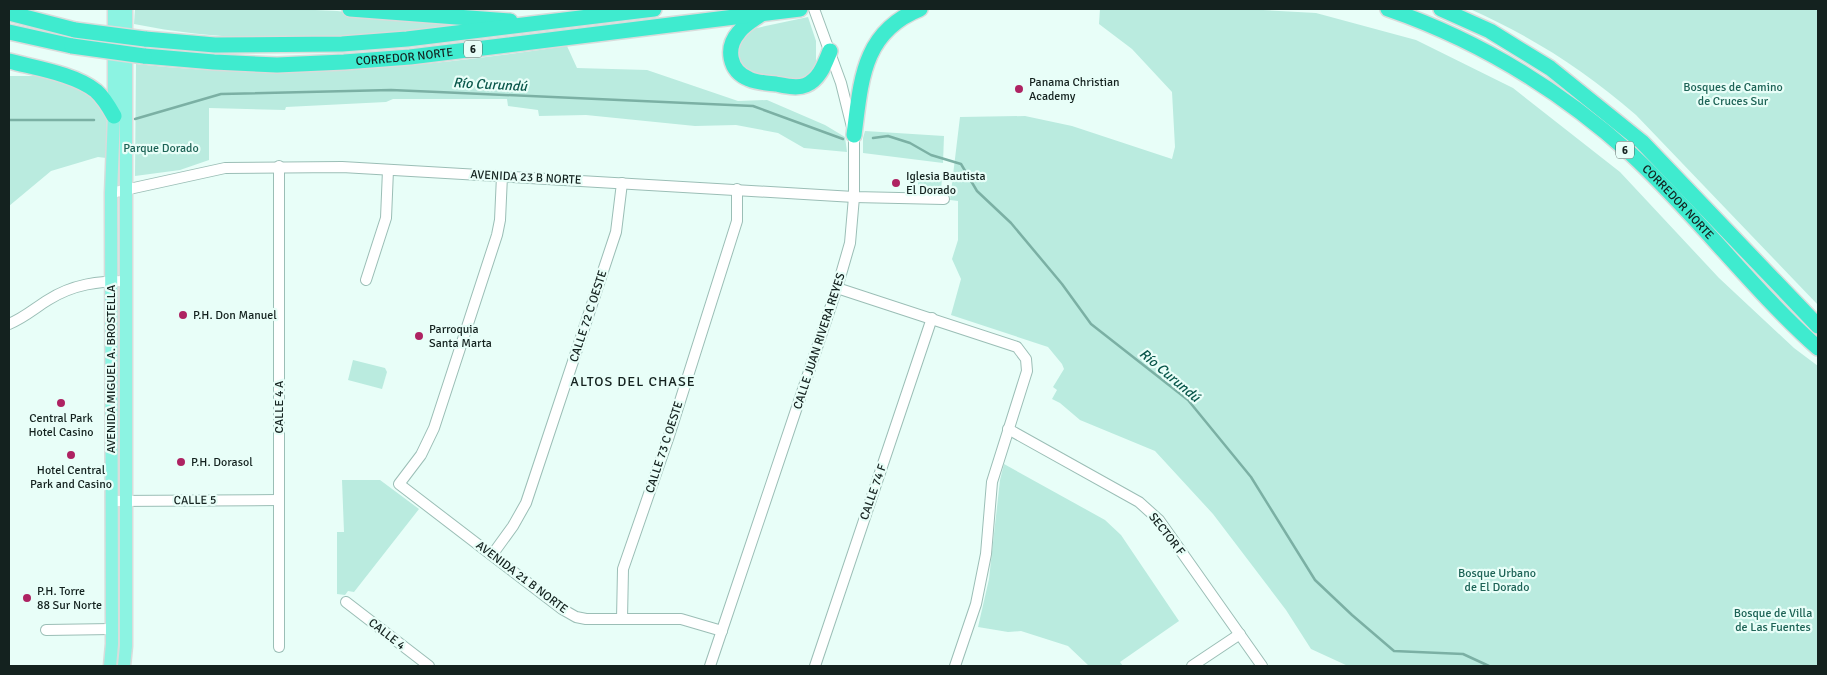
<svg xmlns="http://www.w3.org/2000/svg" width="1827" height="675" font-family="Signika,sans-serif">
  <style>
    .green { fill: #baebdf }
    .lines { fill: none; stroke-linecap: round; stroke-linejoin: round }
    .stream { stroke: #7bb0a4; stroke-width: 2.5 }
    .minor-casing { stroke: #9bbeb6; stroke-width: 12 }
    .major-casing { stroke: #d9dcdb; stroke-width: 15 }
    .highway-casing { stroke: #d9dcdb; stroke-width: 18 }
    .minor { stroke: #fff; stroke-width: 10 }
    .major { stroke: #8cf3e2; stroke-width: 12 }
    .highway { stroke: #3febcf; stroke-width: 15 }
    .highway-bridge-casing { stroke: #d9dcdb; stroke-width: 18; stroke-linecap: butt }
    .highway-bridge { stroke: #3febcf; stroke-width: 15 }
    .poi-dot { fill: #ae2362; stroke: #e8fef8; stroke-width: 2 }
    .labels { text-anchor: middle; stroke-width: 4.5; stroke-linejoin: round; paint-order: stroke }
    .shield { fill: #e8fef8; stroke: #546460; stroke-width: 1 }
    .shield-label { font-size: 11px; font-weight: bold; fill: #14221f }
    .street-label { font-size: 12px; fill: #14221f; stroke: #e8fef8 }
    .poi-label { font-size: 12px; fill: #14221f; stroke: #e8fef8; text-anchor: start }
    .park-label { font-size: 12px; fill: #1d6356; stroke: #e8fef8 }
    .water-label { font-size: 14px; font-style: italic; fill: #0a574b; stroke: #e8fef8 }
    .neighbourhood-label { font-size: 14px; letter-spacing: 1px; fill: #14221f; stroke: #e8fef8 }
  </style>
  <rect width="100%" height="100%" fill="#e8fef8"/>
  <g class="green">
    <path d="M135,9H293L337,11L466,24C436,28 406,34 376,36C295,41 213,40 134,24Z"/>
    <polygon points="1100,9 1245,9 1316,13 1416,40 1513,88 1620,172 1719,278 1794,348 1818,366 1818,666 1348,666 1311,649 1286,610 1213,514 1155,451 1080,420 1060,403 1052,399 1057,390 1053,387 1064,369 1062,364 1048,347 951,315 961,279 952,259 958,240 958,201 950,200 960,117 1025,116 1072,126 1172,159 1175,147 1172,92 1132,49 1099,24"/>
    <path d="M1470,9H1818V305L1636,115C1583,69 1534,38 1470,9Z"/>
    <polygon points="808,17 816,41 816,65 812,73 800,81 759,77 741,66 737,55 738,44 752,29"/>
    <path d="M567,46L577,68L647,70L738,101L767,100L825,125L845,137L847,152L804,148L778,133L736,125L695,126L586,115L539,116L538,110L508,106L507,99H393L386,102L286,107L285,110L209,108V160L180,170L135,176L136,64C280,81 424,67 567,46Z"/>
    <polygon points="9,76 46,76 88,90 107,114 106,158 98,157 51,171 9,206"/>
    <polygon points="865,131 944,136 943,163 863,153 863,138"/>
    <polygon points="918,177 942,178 941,191 918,190"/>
    <polygon points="353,360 385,368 387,372 382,389 348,380"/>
    <polygon points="1004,464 1105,520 1121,535 1179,621 1120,662 1123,666 1089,666 1068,646 1021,631 1008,632 978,627 989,579 1000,480"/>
    <polygon points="342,480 380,480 419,509 354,592 348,591 345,595 337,594 337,532 344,532"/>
  </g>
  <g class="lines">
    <g class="stream">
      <polyline points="135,119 221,94 391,90 438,92 753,106 843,139"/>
      <polyline points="9,120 94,120"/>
      <polyline points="873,138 888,136 910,143 931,155 961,164 977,191 1011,223 1062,284 1091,324 1188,400 1251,477 1315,580 1352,615 1394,651 1463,654 1489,666"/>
    </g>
    <defs>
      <g id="minor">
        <polyline points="502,176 500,220 497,235 434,428 421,455 399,484 562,609 576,617 586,619 681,619 722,631"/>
        <polyline points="111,193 225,168 342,167 854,197 944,199"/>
        <polyline points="366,280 386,218 388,170"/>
        <polyline points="837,288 1017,347 1026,359 1027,371 992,482 986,554 976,604 955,666"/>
        <path d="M9,324C24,318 35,308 48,300C73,284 99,281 127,281"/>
        <polyline points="1008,429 1139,502 1159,520 1262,666"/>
        <polyline points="111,501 279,500"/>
        <polyline points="492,555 513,526 526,503 616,232 622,183"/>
        <polyline points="346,602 429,666"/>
        <polyline points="622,619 623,569 669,436 737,221 737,189"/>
        <polyline points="46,630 112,629"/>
        <polyline points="279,647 279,166"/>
        <polyline points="710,666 837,288 850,243 854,197 854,135 841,83 814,9"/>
        <polyline points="815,666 932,318"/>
        <polyline points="1192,666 1240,634"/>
      </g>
      <g id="major">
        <polyline points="110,666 112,644 111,193 114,116 114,9"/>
        <polyline points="124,666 126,646 126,9"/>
      </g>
      <g id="highway">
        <polyline points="350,9 510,21"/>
        <path id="s1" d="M1388,9C1478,40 1561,91 1631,154C1697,215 1751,288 1818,348"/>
        <polyline points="1441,9 1490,31 1550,68 1642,142 1818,326"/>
        <polyline points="9,13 75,30"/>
        <path d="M760,15C753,20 744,25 739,32C725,48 729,71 749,79C758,83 767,83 776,84C786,86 797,89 806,85C820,79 825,63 830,51"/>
        <polyline points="9,32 72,46"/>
        <polyline points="145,39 215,45 342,44 407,39 654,9"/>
        <path id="s2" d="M144,56L214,62L277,65L344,62L410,57L800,9"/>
        <path d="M9,61C35,68 75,74 96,91C104,98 109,107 114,116"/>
        <path d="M854,135C861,82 862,32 920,9"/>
      </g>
    </defs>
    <use href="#minor" class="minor-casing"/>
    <use href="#major" class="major-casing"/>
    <use href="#highway" class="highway-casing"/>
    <use href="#minor" class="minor"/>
    <use href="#major" class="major"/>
    <use href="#highway" class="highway"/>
    <defs>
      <g id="highway-bridge">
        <polyline points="75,30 145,39"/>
        <polyline points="72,46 144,56"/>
      </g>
    </defs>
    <use href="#highway-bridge" class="highway-bridge-casing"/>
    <use href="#highway-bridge" class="highway-bridge"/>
  </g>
  <g class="poi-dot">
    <circle cx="1019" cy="89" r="5"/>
    <circle cx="896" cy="183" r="5"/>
    <circle cx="183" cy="315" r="5"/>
    <circle cx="419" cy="336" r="5"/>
    <circle cx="61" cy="403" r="5"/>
    <circle cx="71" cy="455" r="5"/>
    <circle cx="181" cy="462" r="5"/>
    <circle cx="27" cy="598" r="5"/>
  </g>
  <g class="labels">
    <g class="shield">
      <rect x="464" y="40.5" width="18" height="17" rx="4"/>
      <rect x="1616" y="141.5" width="18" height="17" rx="4"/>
    </g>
    <g class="shield-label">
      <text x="473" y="53">6</text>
      <text x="1625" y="154">6</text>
    </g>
    <g class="street-label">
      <text dy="4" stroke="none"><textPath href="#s2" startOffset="261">CORREDOR NORTE</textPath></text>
      <text transform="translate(526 177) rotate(3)" y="4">AVENIDA 23 B NORTE</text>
      <text dy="4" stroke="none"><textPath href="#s1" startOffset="352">CORREDOR NORTE</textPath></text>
      <text transform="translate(588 316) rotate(-72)" y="4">CALLE 72 C OESTE</text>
      <text transform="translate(819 341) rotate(-72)" y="4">CALLE JUAN RIVERA REYES</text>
      <text transform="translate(111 369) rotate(-90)" y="4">AVENIDA MIGUEL A. BROSTELLA</text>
      <text transform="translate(279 407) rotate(-90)" y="4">CALLE 4 A</text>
      <text transform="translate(664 447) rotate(-72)" y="4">CALLE 73 C OESTE</text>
      <text transform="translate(873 492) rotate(-71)" y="4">CALLE 74 F</text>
      <text transform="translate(195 500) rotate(-1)" y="4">CALLE 5</text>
      <text transform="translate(1167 534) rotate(52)" y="4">SECTOR F</text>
      <text transform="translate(522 577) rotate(37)" y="4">AVENIDA 21 B NORTE</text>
      <text transform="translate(387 634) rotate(38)" y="4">CALLE 4</text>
    </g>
    <g class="poi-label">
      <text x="1029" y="86">Panama Christian<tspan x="1029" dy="14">Academy</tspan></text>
      <text x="906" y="180">Iglesia Bautista<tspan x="906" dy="14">El Dorado</tspan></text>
      <text x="193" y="319">P.H. Don Manuel</text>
      <text x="429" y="333">Parroquia<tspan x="429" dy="14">Santa Marta</tspan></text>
      <text x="61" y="422" text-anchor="middle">Central Park<tspan x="61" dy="14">Hotel Casino</tspan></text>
      <text x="191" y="466">P.H. Dorasol</text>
      <text x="71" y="474" text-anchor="middle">Hotel Central<tspan x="71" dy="14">Park and Casino</tspan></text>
      <text x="37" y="595">P.H. Torre<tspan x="37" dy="14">88 Sur Norte</tspan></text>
    </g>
    <g class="park-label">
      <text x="1733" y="91">Bosques de Camino<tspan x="1733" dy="14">de Cruces Sur</tspan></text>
      <text x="161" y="152">Parque Dorado</text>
      <text x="1497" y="577">Bosque Urbano<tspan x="1497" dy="14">de El Dorado</tspan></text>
      <text x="1773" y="617">Bosque de Villa<tspan x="1773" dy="14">de Las Fuentes</tspan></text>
    </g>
    <g class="water-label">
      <text transform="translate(490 84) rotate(3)" y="5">Río Curundú</text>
      <text transform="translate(1170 375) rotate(40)" y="5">Río Curundú</text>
    </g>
    <g class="neighbourhood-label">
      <text x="633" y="386">ALTOS DEL CHASE</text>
    </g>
  </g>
  <rect width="1827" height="675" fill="none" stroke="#14221f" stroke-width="20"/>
</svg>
